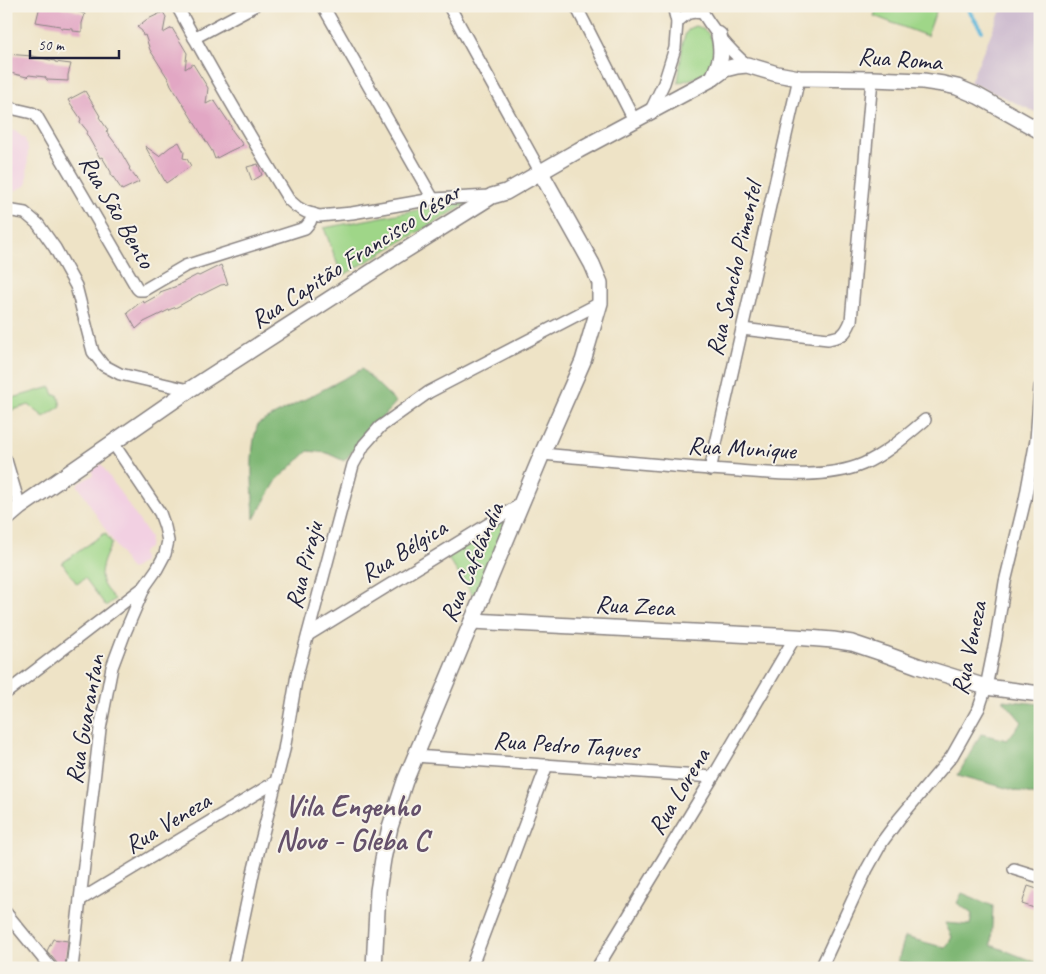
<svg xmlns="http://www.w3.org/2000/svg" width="1046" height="974" font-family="Caveat,sans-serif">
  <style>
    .built { fill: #f2d0e2 }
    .industrial { fill: #cfbed0 }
    .green { fill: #9fd688; stroke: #607c62 }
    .forest { fill: #7fb774; stroke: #506c58 }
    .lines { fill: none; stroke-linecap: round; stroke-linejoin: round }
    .stream { stroke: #5bb5d9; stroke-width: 4 }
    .building { fill: #e2a7c4 }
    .street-casing { stroke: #888280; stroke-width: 14 }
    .secondary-casing { stroke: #888280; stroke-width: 18 }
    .street { stroke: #fff; stroke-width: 11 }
    .secondary { stroke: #fff; stroke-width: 15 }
    .labels { text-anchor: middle; stroke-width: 4; stroke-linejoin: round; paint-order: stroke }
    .street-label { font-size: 25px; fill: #22223b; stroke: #f7f3e8 }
    .district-label { font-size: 30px; font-weight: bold; fill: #65516b; stroke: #f7f3e8 }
  </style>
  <rect width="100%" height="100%" fill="#f7f3e8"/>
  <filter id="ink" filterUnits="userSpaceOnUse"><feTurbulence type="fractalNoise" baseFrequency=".02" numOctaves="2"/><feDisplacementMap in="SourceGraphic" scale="10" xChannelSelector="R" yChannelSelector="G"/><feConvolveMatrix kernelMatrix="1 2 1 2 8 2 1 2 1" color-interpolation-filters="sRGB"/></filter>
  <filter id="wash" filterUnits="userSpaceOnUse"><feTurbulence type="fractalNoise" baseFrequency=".0096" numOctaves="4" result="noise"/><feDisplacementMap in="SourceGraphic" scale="20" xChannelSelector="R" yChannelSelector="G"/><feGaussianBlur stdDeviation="1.12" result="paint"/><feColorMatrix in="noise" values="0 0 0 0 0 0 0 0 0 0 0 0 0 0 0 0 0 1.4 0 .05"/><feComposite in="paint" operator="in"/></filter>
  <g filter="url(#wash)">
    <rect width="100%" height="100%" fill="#eee3c6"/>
    <g class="built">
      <polygon points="6,130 15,131 25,139 28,149 27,185 6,195"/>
      <polygon points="101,464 150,537 149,548 142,552 143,562 131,570 77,484 93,475 92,470"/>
    </g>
    <polygon class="industrial" points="1003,6 1040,6 1040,114 970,82"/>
    <g class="green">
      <polygon points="878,6 938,6 927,36 874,16"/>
      <path d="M695,26C717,30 720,60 704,73C697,78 686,80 678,83L683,41L686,33L690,28Z"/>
      <polygon points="475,199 342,276 324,228"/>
      <polygon points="51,387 54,395 58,395 61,406 44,417 29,405 6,412 6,400"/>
      <polygon points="516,509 478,602 447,557"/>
      <path d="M105,533L112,543C106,555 96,573 104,586C107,591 111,595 115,599L106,606L85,578L77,584L62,563Z"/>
    </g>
    <g class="forest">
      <path d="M362,369L396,402L344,461L327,453L308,451L277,480L254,519C253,489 248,452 258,424Z"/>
      <polygon points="1003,700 1040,704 1040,743 1038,748 1040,750 1040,788 1036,796 958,775 981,734 1007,740 1022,722"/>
      <polygon points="962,893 993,906 991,945 1040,964 1040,968 928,968 898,961 905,937 946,948 952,937 945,923 970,925 972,914 957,903"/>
    </g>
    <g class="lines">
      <polyline class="stream" points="966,6 982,31"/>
    </g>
    <g id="blocks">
      <g class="building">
        <polygon points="40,6 54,6 73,10 85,14 82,23 82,32 73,31 73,29 61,28 60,26 36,22"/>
        <polygon points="163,12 166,17 163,33 172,28 187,53 185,69 193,64 208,88 206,104 214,100 230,124 232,130 243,145 230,151 215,159 212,151 171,85 169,80 150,50 145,35 143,36 142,31 137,27 146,20"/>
        <polygon points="6,54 32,56 55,61 55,62 71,64 68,75 68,81 47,80 45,77 29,75 27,77 6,72"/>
        <polygon points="85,91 100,116 99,117 108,130 106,131 118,147 130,168 129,169 139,182 122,190 111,174 111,172 102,157 100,158 86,133 88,132 80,122 81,119 68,100"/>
        <polygon points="179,142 184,152 183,158 187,159 191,166 166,183 145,146 159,156 170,147"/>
        <polygon points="258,164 262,175 252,181 247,167"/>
        <polygon points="221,265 228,284 221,285 201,295 200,294 177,307 171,309 144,322 136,329 127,313 143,300 144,303 160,294 160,292 180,285 180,284 197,275 199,276"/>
        <polygon points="1028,886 1040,890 1040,910 1022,904"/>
        <polygon points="53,939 68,941 65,968 58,968 57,963 47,951"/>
      </g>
    </g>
  </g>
  <g filter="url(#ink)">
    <use href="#blocks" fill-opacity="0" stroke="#888280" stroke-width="1"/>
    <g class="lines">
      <defs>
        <g id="street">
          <path d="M177,6C212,72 250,136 289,200L297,207L306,212L319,216L352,213L433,199L490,196"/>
          <polyline points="323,6 433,199"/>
          <polyline points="449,6 541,173"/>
          <polyline points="576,6 634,120"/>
          <path d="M699,6C710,27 729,50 747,65"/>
          <path d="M677,22C687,13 689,11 703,13"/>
          <polyline points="194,38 254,6"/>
          <polyline points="6,107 32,113 36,115 137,288 139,290 144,290 185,266 305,228 310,222 313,214"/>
          <polyline points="650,112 664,83 675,48 677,22 673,6"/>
          <polyline points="6,213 13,211 25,213 38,224 55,248 76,286 93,352 103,365 120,374 189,390"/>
          <path d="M742,329L828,339C843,336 845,335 851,321L872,79"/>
          <path d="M542,454C607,460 673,467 739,471C776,474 828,479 863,464C886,454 906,436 925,420"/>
          <polyline points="6,460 20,507"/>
          <polyline points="710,470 799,78"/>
          <polyline points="308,635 521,504"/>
          <polyline points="6,693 144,587"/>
          <polyline points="415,756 713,777"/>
          <polyline points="1014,869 1040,877"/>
          <polyline points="80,900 277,781"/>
          <polyline points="6,913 51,968"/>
          <polyline points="72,968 100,729 112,667 124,635 145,586 157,569 165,554 168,541 165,527 160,513 113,443"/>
          <polyline points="233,968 254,869 284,750 297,675 353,465 364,445 380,427 429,392 600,303"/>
          <polyline points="471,968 547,765"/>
          <polyline points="597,968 713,777 795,637"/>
          <polyline points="821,968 867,869 882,842 899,819 952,756 979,708 986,687 996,638 1005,582 1025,500 1036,440 1040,387"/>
        </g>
        <g id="secondary">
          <path d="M713,78C721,60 723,55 719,35"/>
          <polyline points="6,519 20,507 189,390 393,258 492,196 506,192 579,150 713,78 725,69 737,66 747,65 777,74 799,78 872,79 923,81 943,84 957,87 978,96 1040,131"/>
          <polyline points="472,621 795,637 833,640 852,643 885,654 918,666 986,687 1040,694"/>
          <polyline points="374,968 378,891 383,859 390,827 405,781 542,454 583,361 600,303 600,283 592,264 541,173"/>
        </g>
      </defs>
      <use href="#street" class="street-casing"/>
      <use href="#secondary" class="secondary-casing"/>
      <use href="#street" class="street"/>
      <use href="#secondary" class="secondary"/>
    </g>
  </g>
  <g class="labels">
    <g class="street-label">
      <text transform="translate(900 58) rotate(4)" y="9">Rua Roma</text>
      <text transform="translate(118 211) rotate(60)" y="9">Rua São Bento</text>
      <text transform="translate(355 255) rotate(-33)" y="9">Rua Capitão Francisco César</text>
      <text transform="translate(733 269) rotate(-77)" y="9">Rua Sancho Pimentel</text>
      <text transform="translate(742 447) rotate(3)" y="9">Rua Munique</text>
      <text transform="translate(403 550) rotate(-32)" y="9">Rua Bélgica</text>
      <text transform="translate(471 562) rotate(-67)" y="9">Rua Cafelândia</text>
      <text transform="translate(303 565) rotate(-76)" y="9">Rua Piraju</text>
      <text transform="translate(635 605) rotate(3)" y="9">Rua Zeca</text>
      <text transform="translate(968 648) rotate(-78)" y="9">Rua Veneza</text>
      <text transform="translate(84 719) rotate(-80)" y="9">Rua Guarantan</text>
      <text transform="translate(566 744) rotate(4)" y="9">Rua Pedro Taques</text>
      <text transform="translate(678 791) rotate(-59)" y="9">Rua Lorena</text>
      <text transform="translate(167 822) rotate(-31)" y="9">Rua Veneza</text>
    </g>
    <g class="district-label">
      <text x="352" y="816">Vila Engenho<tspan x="352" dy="34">Novo - Gleba C</tspan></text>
    </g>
  </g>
  <rect width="1046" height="974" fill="none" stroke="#f7f3e8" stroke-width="25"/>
  <path d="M30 50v8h89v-8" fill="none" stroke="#22223b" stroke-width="2.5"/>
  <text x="38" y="50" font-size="15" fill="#22223b" stroke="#f7f3e8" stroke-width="4" paint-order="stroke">50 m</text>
</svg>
